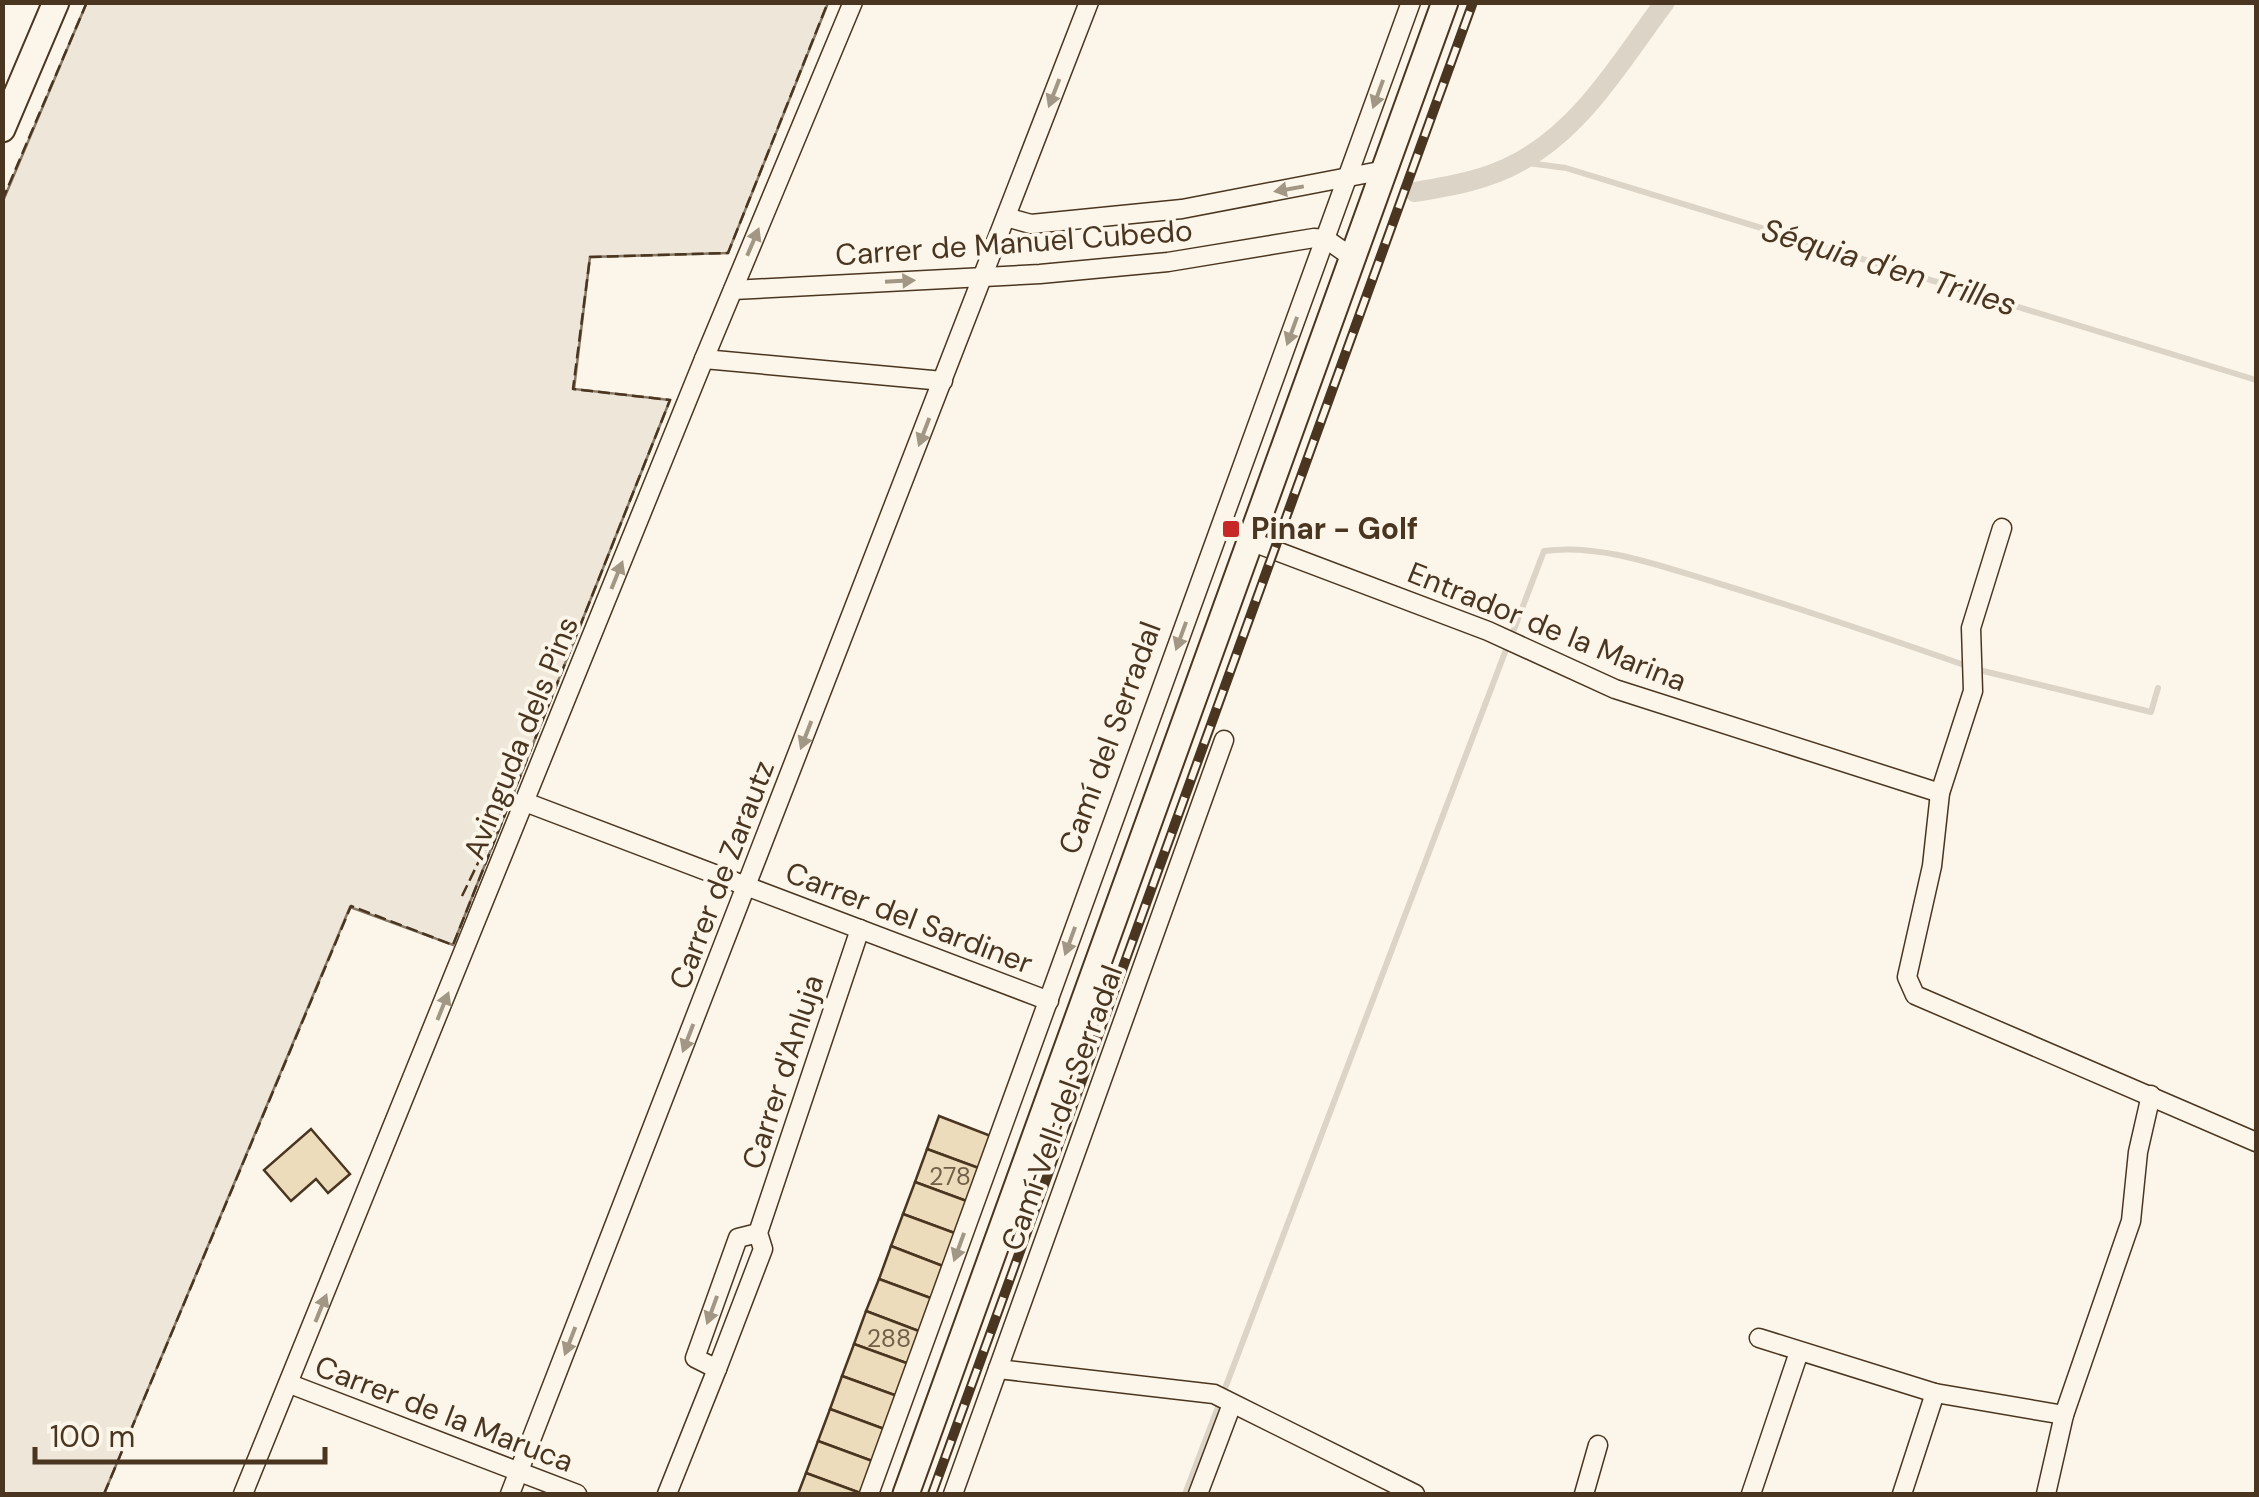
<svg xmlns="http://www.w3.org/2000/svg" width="2259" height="1497" font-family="'DM Sans',sans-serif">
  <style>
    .green { fill: #ede6d9; stroke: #887966; stroke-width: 2.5 }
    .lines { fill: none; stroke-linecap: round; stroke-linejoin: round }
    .stream { stroke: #dcd4c6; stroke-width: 6 }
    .canal { stroke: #dcd4c6; stroke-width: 20 }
    .building { fill: #ecdcbc; stroke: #4a3520; stroke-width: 2.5 }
    .street-casing { stroke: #4a3520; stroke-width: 21 }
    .secondary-casing { stroke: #4a3520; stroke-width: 29 }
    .street { stroke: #fbf6e9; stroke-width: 18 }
    .secondary { stroke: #fbf6e9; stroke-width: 25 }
    .rail-casing { stroke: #4a3520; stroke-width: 10 }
    .rail { stroke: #fbf6e9; stroke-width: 6; stroke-dasharray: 19; stroke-linecap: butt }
    .fence { stroke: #4a3520; stroke-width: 2.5; stroke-dasharray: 12 5; stroke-linecap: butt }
    .oneway { fill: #a29684 }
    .poi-dot { fill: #c62828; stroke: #fbf6e9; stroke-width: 4 }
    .labels { text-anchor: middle; stroke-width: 8; stroke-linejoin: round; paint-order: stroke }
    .number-label { font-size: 25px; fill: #725f47 }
    .street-label { font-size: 30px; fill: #4a3520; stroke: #fbf6e9 }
    .poi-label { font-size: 30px; font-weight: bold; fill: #4a3520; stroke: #fbf6e9; text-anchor: start }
    .water-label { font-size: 32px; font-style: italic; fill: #4a3520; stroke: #fbf6e9 }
  </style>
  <rect width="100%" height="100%" fill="#fbf6e9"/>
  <polygon class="green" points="87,2 828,3 728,253 590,257 574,389 670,400 453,945 350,907 104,1494 3,1494 3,201"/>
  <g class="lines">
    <g class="stream">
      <polyline points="1520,162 1566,168 2256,380"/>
      <path d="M1513,632L1544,551C1601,543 1663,567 1717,583C1802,609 1884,637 1967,666"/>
      <polyline points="1979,670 2151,712 2158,688"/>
      <polyline points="1224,1391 1507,647"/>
      <polyline points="1185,1494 1220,1402"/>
    </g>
    <path class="canal" d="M1415,192C1451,186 1487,180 1519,162C1583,128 1623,58 1665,2"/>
  </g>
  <g class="building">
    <polygon points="939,1116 996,1138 984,1170 927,1149"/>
    <polygon points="311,1129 350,1174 328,1193 316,1179 291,1201 264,1170"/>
    <polygon points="927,1149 984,1170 972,1203 915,1182"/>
    <polygon points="915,1182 972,1203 960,1235 903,1214"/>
    <polygon points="903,1214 960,1235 948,1268 891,1246"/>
    <polygon points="891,1246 948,1268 936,1300 879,1279"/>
    <polygon points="879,1279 936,1300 924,1333 866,1311"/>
    <polygon points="866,1311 924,1333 912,1365 854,1344"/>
    <polygon points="854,1344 912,1365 900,1397 842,1376"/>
    <polygon points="842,1376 900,1397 887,1430 830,1409"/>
    <polygon points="830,1409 887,1430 875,1462 818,1441"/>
    <polygon points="818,1441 875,1462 863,1494 806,1473"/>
    <polygon points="806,1473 863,1494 798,1494"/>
  </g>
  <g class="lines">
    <defs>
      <g id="street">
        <polyline points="1006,217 1031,224 1182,209 1385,170"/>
        <polyline points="733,290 1040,274 1168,262 1314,238 1326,239 1353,258"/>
        <polyline points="704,359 943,381"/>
        <polyline points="2002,528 1971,628 1973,691 1940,793 1932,866 1907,977 1915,995 2256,1142"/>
        <polyline points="1250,541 1488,631 1615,689 1940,793"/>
        <polyline points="525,802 1049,1001"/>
        <polyline points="758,1233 738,1238 695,1358 717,1369 763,1249 758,1233 860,929"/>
        <polyline points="1759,1338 1935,1393 2064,1415 2131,1221 2138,1152 2151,1095"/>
        <polyline points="998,1369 1214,1394 1415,1494"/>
        <polyline points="290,1384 577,1494"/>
        <polyline points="243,1494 704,359 853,2"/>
        <polyline points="510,1494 1089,2"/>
        <polyline points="667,1494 717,1369"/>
        <polyline points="869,1494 1411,2"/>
        <polyline points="953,1494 1224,740"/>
        <polyline points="1198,1494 1232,1404"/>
        <polyline points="1584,1494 1598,1445"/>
        <polyline points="1751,1494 1799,1352"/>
        <polyline points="1902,1494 1935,1393"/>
        <polyline points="2046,1494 2064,1415"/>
      </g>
      <g id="secondary">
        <polyline points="2,129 56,2"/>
        <polyline points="906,1494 1445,2"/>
      </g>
    </defs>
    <use href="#street" class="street-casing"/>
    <use href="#secondary" class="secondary-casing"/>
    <use href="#street" class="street"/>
    <use href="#secondary" class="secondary"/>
    <defs>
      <polyline id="rail" points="932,1494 1473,2"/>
    </defs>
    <use href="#rail" class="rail-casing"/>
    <use href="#rail" class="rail"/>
    <g class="fence">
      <polyline points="2,201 87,2"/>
      <polyline points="462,896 493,832 518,765"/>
      <polyline points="104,1494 351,906 453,945 670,400 573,389 590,257 728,253 828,2"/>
    </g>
  </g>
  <defs><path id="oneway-solid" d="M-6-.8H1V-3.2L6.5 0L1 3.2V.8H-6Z" transform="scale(2.5)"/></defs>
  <g class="oneway">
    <use href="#oneway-solid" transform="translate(1054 93) rotate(111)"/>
    <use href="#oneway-solid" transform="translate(1378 94) rotate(110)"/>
    <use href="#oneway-solid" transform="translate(1289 189) rotate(170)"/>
    <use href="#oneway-solid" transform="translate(753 242) rotate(-67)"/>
    <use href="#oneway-solid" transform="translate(900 281) rotate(-3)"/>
    <use href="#oneway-solid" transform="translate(1292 331) rotate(110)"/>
    <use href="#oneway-solid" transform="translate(924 432) rotate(111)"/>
    <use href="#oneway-solid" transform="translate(617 575) rotate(-68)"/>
    <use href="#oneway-solid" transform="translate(1181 636) rotate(110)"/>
    <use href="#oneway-solid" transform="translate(806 735) rotate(111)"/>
    <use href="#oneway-solid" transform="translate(1070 941) rotate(110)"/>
    <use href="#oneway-solid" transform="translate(443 1006) rotate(-68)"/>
    <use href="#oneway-solid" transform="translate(688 1038) rotate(111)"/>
    <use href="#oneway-solid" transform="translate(959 1247) rotate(110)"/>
    <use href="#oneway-solid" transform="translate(321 1308) rotate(-68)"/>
    <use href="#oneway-solid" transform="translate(712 1310) rotate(110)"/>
    <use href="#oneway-solid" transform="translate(570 1341) rotate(111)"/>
  </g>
  <rect class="poi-dot" x="1221" y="519" width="20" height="20" rx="5"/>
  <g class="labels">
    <g class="number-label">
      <text x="950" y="1185">278</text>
      <text x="889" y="1347">288</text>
    </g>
    <g class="street-label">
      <text transform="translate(1014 243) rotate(-4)" y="10">Carrer de Manuel Cubedo</text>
      <text transform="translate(1547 627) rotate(22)" y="10">Entrador de la Marina</text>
      <text transform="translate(521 738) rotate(-68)" y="10">Avinguda dels Pins</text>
      <text transform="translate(1110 738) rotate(-70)" y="10">Camí del Serradal</text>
      <text transform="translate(722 875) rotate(-69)" y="10">Carrer de Zarautz</text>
      <text transform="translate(909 918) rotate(21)" y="10">Carrer del Sardiner</text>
      <text transform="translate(783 1072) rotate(-72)" y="10">Carrer d'Anluja</text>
      <text transform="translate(1062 1108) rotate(-70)" y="10">Camí Vell del Serradal</text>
      <text transform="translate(444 1414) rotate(21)" y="10">Carrer de la Maruca</text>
    </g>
    <g class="poi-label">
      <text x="1251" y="539">Pinar - Golf</text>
    </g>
    <g class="water-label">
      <text transform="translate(1889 267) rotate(17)" y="11">Séquia d'en Trilles</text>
    </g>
  </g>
  <rect width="2259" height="1497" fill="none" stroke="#4a3520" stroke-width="10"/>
  <path d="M35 1447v15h290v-15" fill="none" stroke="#4a3520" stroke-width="5"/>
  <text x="50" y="1447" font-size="30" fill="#4a3520" stroke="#fbf6e9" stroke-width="8" paint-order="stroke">100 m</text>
</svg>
